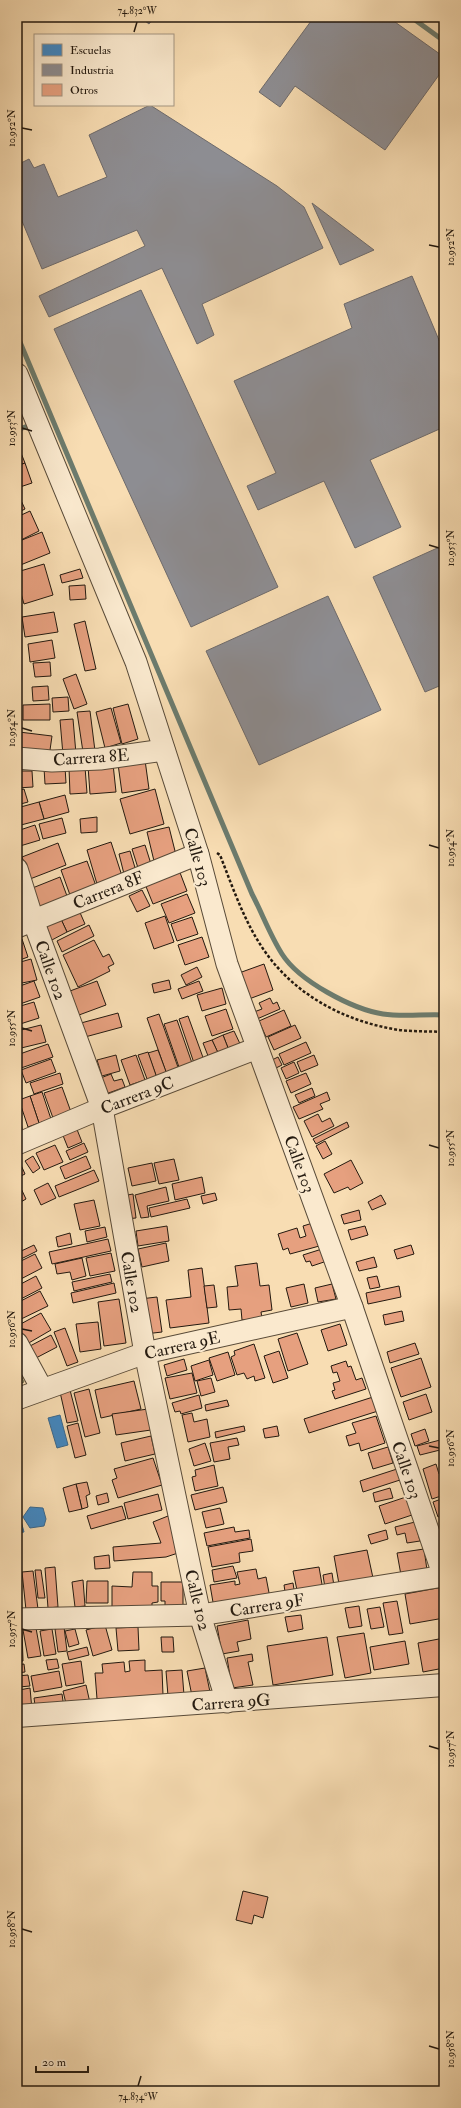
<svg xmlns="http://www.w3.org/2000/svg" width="461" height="2108" font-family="'IM FELL Double Pica',serif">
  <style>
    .park { fill: url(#park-tufts); stroke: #706d4e }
    .schools { fill: #3f88c5; stroke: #37678e }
    .industry { fill: #8d8d92; stroke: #6d6a6b }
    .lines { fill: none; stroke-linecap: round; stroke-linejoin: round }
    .stream { stroke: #6c7b6d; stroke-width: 5 }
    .building { fill: #e6a07f; stroke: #23190f }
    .minor-casing { stroke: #584a38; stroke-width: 23 }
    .tertiary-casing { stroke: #584a38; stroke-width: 24 }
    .path { stroke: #23190f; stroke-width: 2.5; stroke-dasharray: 3 2; stroke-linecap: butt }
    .minor { stroke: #fae9ce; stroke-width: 21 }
    .tertiary { stroke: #fae9ce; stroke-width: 22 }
    .ticks { fill: none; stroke: #23190f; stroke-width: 1.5 }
    .labels { text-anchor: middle; stroke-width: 4; stroke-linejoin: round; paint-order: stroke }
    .street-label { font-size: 17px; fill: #23190f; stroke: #fae9ce }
    .neatline { fill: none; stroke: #23190f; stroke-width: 1.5 }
    .ticks-label { font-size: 10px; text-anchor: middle; fill: #23190f }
  </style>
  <defs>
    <pattern id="park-tufts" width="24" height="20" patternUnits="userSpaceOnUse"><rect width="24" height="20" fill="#bcc18d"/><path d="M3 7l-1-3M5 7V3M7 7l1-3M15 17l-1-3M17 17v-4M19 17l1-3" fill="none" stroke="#a1a578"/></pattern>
  </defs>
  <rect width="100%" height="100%" fill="#f8ddb3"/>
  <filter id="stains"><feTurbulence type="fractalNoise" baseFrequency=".005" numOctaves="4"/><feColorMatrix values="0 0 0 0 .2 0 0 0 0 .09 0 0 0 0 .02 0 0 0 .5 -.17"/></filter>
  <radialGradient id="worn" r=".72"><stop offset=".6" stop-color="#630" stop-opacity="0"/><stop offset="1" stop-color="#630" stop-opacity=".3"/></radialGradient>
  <polygon class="park" points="17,1368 24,1382 17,1385"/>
  <g class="schools">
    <polygon points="60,1415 68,1445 57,1448 48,1418"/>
    <polygon points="17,1506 24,1532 17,1533"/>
    <polygon points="30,1507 43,1508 46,1519 44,1526 30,1528 23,1517"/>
  </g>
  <g class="industry">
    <polygon points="140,17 154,17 149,24"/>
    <polygon points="314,17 388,17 444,57 444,68 385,150 295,86 280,107 259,92"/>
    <polygon points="150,105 277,186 304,207 323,248 202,304 214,335 197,344 162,268 49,317 39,296 145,246 137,230 42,269 17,209 17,165 29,159 34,168 44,164 58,197 107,177 89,135"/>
    <polygon points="312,203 374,250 340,265"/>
    <polygon points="412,276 444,352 444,427 370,460 401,527 355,548 324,481 258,510 247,486 276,473 234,381 352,328 344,304"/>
    <polygon points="141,290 278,587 191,627 54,329"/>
    <polygon points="444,545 444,684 425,692 373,577"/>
    <polygon points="328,596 381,710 259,765 206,651"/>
  </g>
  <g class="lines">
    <g class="stream">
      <polyline points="411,17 444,41"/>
      <path d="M17,335L252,894C262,913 270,935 282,954C299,981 352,1009 383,1014C402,1017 424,1014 444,1015"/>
      <polyline points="17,430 33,424"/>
    </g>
  </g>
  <g class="building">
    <polygon points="17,443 25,463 17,466"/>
    <polygon points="25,463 32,483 17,488 17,466"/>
    <polygon points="17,492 25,509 17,513"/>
    <polygon points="30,511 39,531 17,542 17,517"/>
    <polygon points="42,532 50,553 18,566 17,542"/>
    <polygon points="44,564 53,595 24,604 17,579 17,572"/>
    <polygon points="80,569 83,578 62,583 60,575"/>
    <polygon points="85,585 86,599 70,600 69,586"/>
    <polygon points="54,612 58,632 25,637 22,617"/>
    <polygon points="85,621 96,669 85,671 74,624"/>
    <polygon points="52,640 55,658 30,662 28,644"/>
    <polygon points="50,662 51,676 35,677 33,663"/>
    <polygon points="76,674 87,704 74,709 63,679"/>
    <polygon points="48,686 49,700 33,701 32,687"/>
    <polygon points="68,697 69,711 53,712 52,698"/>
    <polygon points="50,704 50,720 23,720 23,705"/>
    <polygon points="128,704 138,739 122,744 113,708"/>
    <polygon points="111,708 121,743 105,748 96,712"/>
    <polygon points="90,711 95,751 83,752 77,712"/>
    <polygon points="73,719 76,754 63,755 60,720"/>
    <polygon points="19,732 52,736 49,757 17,749"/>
    <polygon points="145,760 149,789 122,793 118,764"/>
    <polygon points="113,764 116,792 90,794 88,766"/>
    <polygon points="65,767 66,783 45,784 44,768"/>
    <polygon points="85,767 87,793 70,794 69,768"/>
    <polygon points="17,771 32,771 33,787 17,788"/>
    <polygon points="24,789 28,802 17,805 17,791"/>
    <polygon points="155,789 164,824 130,834 120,799"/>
    <polygon points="65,795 69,812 44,819 39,802"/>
    <polygon points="39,802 44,819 17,826 17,808"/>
    <polygon points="97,817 97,832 81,833 80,819"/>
    <polygon points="62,818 66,833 43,839 39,824"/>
    <polygon points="35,825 40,840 20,846 17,831"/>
    <polygon points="169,827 176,855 154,861 147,832"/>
    <polygon points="111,842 122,876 97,884 87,850"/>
    <polygon points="58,843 66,865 30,879 22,857"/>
    <polygon points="145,845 151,864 138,868 132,849"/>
    <polygon points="130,851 136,871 124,874 119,854"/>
    <polygon points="87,861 96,886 70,895 61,870"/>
    <polygon points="179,870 187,891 153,904 145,884"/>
    <polygon points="60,877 67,896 37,908 30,889"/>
    <polygon points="142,890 150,906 137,912 129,896"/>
    <polygon points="187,894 195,913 169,923 161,904"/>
    <polygon points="78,908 85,924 67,932 60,917"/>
    <polygon points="165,916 174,942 154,949 145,923"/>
    <polygon points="60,917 67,932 50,941 42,925"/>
    <polygon points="192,917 198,934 177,941 171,924"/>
    <polygon points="89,925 94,936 62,952 57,941"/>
    <polygon points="202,937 209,957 185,965 178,945"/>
    <polygon points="22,939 28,957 17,961 17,941"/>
    <polygon points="94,940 103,957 109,954 114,964 108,967 110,971 78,987 63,955"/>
    <polygon points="31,959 37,980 17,984 17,963"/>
    <polygon points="264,964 273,990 249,999 239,973"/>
    <polygon points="197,967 202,977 186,985 181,975"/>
    <polygon points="169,980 171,989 154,993 152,984"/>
    <polygon points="34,981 40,997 17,1005 17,987"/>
    <polygon points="97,981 106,1005 79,1015 70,991"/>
    <polygon points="199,981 203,991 182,999 178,989"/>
    <polygon points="222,988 226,1004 202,1011 197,995"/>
    <polygon points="270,998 273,1004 277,1002 280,1009 257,1019 254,1012 262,1009 259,1003"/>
    <polygon points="34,1002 39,1018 17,1025 17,1007"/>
    <polygon points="226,1009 233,1029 212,1036 205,1016"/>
    <polygon points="284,1010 291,1026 266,1037 259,1021"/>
    <polygon points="118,1013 122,1027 85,1037 81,1023"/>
    <polygon points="159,1014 179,1070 167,1075 147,1018"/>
    <polygon points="188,1016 205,1063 195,1066 179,1019"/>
    <polygon points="177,1020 193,1066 180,1070 164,1024"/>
    <polygon points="41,1025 46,1042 17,1049 17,1031"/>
    <polygon points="295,1025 301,1038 274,1050 268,1037"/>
    <polygon points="234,1031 242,1048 230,1053 223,1035"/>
    <polygon points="223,1035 230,1053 220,1057 212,1040"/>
    <polygon points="212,1040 220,1057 210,1061 203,1043"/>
    <polygon points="306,1042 311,1053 284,1065 279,1054"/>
    <polygon points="48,1044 53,1057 21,1068 17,1055"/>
    <polygon points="158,1050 168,1077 158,1081 148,1053"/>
    <polygon points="148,1052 158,1081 149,1084 138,1055"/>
    <polygon points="116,1055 120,1071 102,1076 97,1060"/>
    <polygon points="136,1055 145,1080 130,1085 121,1060"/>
    <polygon points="314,1055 318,1065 301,1072 297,1062"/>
    <polygon points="278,1057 282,1065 274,1069 270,1061"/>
    <polygon points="51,1059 56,1072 26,1083 21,1070"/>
    <polygon points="294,1062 299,1073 286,1079 281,1068"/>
    <polygon points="60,1073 63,1084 34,1094 30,1083"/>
    <polygon points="306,1073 311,1084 291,1093 286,1081"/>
    <polygon points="111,1074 114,1081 122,1079 125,1087 103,1095 98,1079"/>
    <polygon points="62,1087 71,1112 53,1118 44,1093"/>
    <polygon points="312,1088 315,1096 299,1103 295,1095"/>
    <polygon points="42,1092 51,1119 39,1123 30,1096"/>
    <polygon points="327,1092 330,1100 320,1104 323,1109 299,1119 293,1107"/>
    <polygon points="30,1096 39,1123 28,1127 19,1100"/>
    <polygon points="19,1105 22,1129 17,1130 17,1106"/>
    <polygon points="318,1114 322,1122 330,1118 334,1126 312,1137 304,1121"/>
    <polygon points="347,1122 349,1127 316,1144 313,1139"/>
    <polygon points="76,1127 82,1142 68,1148 62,1133"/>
    <polygon points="325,1141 332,1154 323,1159 316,1146"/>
    <polygon points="84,1143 88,1152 70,1160 66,1151"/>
    <polygon points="55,1145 63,1162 44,1170 36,1153"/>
    <polygon points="17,1156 25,1174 17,1178"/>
    <polygon points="33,1156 40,1168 33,1173 25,1161"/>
    <polygon points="86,1156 91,1168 65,1179 60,1167"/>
    <polygon points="174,1159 179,1180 159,1184 154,1163"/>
    <polygon points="351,1160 363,1183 350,1190 348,1187 334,1193 324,1174"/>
    <polygon points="152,1163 156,1181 132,1186 128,1168"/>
    <polygon points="94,1170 99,1181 59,1197 55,1186"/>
    <polygon points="202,1177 205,1193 175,1200 172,1184"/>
    <polygon points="17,1180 26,1199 19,1203 17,1200"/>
    <polygon points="48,1183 56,1198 41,1205 34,1190"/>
    <polygon points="166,1187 169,1201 147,1206 149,1217 141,1218 135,1195"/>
    <polygon points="215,1193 217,1200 203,1204 201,1196"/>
    <polygon points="133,1194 136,1218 125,1219 122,1196"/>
    <polygon points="381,1195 386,1204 372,1210 368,1202"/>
    <polygon points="187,1199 190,1208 151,1217 149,1208"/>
    <polygon points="94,1200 100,1226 80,1230 74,1204"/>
    <polygon points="359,1210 361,1220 344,1224 341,1215"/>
    <polygon points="316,1222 323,1245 290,1254 288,1248 283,1250 278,1234 297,1228 300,1238 306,1236 303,1226"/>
    <polygon points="167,1226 169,1241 138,1246 136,1231"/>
    <polygon points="365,1226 368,1235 351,1240 348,1230"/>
    <polygon points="105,1227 107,1237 87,1242 85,1231"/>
    <polygon points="70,1233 72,1244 58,1247 56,1237"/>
    <polygon points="108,1239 111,1251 52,1264 49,1252"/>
    <polygon points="166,1243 169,1261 142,1267 138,1249"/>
    <polygon points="34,1245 37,1251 17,1261 17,1253"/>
    <polygon points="411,1245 414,1254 397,1259 394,1250"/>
    <polygon points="322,1249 327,1261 312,1266 310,1261 306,1262 303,1255"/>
    <polygon points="111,1253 115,1271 90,1276 86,1258"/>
    <polygon points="35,1254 42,1268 17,1281 17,1263"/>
    <polygon points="374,1257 377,1267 359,1271 356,1262"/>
    <polygon points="82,1258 86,1276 72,1280 70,1272 57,1274 55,1264"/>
    <polygon points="257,1263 260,1286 269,1285 272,1310 261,1312 262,1318 242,1320 241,1309 229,1310 227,1287 238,1286 235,1266"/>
    <polygon points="202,1268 209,1323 170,1328 166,1300 191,1297 188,1270"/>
    <polygon points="110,1274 112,1282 74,1291 72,1282"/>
    <polygon points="36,1276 42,1288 17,1301 17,1286"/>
    <polygon points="377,1276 380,1287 370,1289 367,1278"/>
    <polygon points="114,1283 116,1293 73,1303 71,1293"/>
    <polygon points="304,1284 308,1303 291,1307 286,1288"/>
    <polygon points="332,1284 336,1299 318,1302 315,1288"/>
    <polygon points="214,1285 217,1307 207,1308 204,1286"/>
    <polygon points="399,1286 401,1297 368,1304 366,1293"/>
    <polygon points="40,1291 48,1306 17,1321 17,1303"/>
    <polygon points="157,1297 162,1332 145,1334 140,1299"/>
    <polygon points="119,1299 126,1343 104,1346 98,1302"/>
    <polygon points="402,1311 404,1321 385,1325 383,1315"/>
    <polygon points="41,1313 51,1330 27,1344 17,1326"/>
    <polygon points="98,1322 101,1349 80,1352 76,1324"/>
    <polygon points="340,1324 347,1345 328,1351 321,1330"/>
    <polygon points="65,1328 78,1362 67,1366 54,1332"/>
    <polygon points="297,1333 308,1364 288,1371 278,1339"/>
    <polygon points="51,1335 57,1347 36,1358 30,1346"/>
    <polygon points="415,1343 419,1354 390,1363 387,1352"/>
    <polygon points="254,1344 265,1378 255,1381 254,1376 247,1379 244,1373 237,1375 231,1357 235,1355 234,1351"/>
    <polygon points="279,1351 288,1378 273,1383 264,1356"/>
    <polygon points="228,1352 235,1375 217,1381 209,1358"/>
    <polygon points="421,1358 431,1387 401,1397 391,1368"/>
    <polygon points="184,1359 187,1370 167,1376 164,1365"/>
    <polygon points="209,1360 213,1375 195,1381 191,1366"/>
    <polygon points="346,1361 348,1367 351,1366 356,1380 362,1378 366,1389 335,1399 332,1391 335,1390 333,1383 340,1381 337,1372 333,1373 331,1366"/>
    <polygon points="192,1373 197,1393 170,1399 165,1378"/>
    <polygon points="211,1378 215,1392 201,1396 197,1381"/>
    <polygon points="134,1381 141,1409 101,1418 95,1390"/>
    <polygon points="89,1389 100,1433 85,1437 74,1393"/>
    <polygon points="70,1390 78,1421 67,1423 60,1392"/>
    <polygon points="426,1394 432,1412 409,1420 403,1402"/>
    <polygon points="199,1395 202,1408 181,1414 180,1411 175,1412 172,1403"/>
    <polygon points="373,1397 378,1411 309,1433 304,1419"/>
    <polygon points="227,1400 229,1406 206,1411 205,1405"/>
    <polygon points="148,1409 151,1430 116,1435 112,1414"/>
    <polygon points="192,1413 194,1422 207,1419 210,1437 188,1442 182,1415"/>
    <polygon points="376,1416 385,1443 361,1451 359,1443 349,1446 346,1436 356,1433 352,1423"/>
    <polygon points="78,1423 86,1455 75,1458 67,1426"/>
    <polygon points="244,1426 245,1431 216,1438 215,1432"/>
    <polygon points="277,1426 279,1436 265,1438 263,1429"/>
    <polygon points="425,1429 429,1441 415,1446 411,1434"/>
    <polygon points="151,1436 155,1454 125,1461 121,1443"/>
    <polygon points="237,1438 239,1445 228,1447 230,1459 214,1462 210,1443"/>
    <polygon points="444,1439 444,1449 420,1455 417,1446"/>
    <polygon points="205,1443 211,1461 194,1466 189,1449"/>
    <polygon points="388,1447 393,1463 373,1469 368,1453"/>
    <polygon points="153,1458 162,1485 118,1498 112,1480 117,1478 114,1469"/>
    <polygon points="436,1464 439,1474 444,1472 444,1495 432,1499 423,1469"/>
    <polygon points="214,1465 218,1486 195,1491 192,1477 196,1476 195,1470"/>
    <polygon points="397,1469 400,1480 363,1492 360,1481"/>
    <polygon points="87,1482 90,1494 86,1496 88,1507 82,1509 76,1484"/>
    <polygon points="76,1484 82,1509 69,1512 63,1488"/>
    <polygon points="223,1487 227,1502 195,1510 191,1495"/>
    <polygon points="390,1488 393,1498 375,1502 373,1493"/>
    <polygon points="107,1493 109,1502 98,1505 96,1496"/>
    <polygon points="158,1494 162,1510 128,1519 124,1503"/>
    <polygon points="406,1497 412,1515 385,1524 379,1506"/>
    <polygon points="444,1498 444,1515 438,1517 433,1502"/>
    <polygon points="122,1506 126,1519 91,1529 87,1516"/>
    <polygon points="220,1508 224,1524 206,1528 202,1512"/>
    <polygon points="168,1516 181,1552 166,1557 114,1561 113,1547 161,1543 153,1522"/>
    <polygon points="415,1522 420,1541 407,1543 405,1533 397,1535 395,1527"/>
    <polygon points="234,1527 235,1532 249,1530 250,1538 207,1546 204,1533"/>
    <polygon points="386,1530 388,1539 371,1544 368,1535"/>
    <polygon points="251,1539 253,1551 239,1553 240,1562 212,1567 208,1547"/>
    <polygon points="424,1549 427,1570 401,1575 397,1553"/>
    <polygon points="367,1550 373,1578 339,1584 334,1556"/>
    <polygon points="109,1555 110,1568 95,1569 94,1557"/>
    <polygon points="233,1566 237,1578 214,1582 212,1570"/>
    <polygon points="55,1567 58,1607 48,1608 45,1568"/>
    <polygon points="319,1567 323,1590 298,1595 293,1571"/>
    <polygon points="256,1569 258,1579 266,1577 270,1598 214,1608 210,1585 235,1581 235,1585 240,1584 237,1572"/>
    <polygon points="35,1570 41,1570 45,1598 38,1598"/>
    <polygon points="33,1571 38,1609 26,1610 22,1572"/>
    <polygon points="133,1572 152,1572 152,1586 158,1586 158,1602 152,1603 152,1609 112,1609 112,1586 132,1587"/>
    <polygon points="332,1573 334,1586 325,1588 323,1575"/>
    <polygon points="83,1580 85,1606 75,1607 72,1582"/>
    <polygon points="87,1581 108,1581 108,1603 86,1603"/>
    <polygon points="161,1582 183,1582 183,1608 165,1608 165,1601 161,1601"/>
    <polygon points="293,1583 295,1596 286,1598 284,1585"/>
    <polygon points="443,1587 444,1618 410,1624 405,1594"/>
    <polygon points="397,1601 403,1633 389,1635 383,1603"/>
    <polygon points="359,1606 362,1626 349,1628 345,1608"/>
    <polygon points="380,1607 384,1627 371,1629 367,1609"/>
    <polygon points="301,1615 303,1629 288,1632 285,1617"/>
    <polygon points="248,1620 251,1639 237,1642 239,1651 222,1654 217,1626"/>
    <polygon points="105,1625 112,1650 93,1656 86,1630"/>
    <polygon points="64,1627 67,1651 58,1652 55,1629"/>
    <polygon points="138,1627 139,1650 118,1651 116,1628"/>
    <polygon points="36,1628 41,1656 28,1658 23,1630"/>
    <polygon points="52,1629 56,1654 44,1656 40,1631"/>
    <polygon points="75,1629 79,1644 69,1647 65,1631"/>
    <polygon points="17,1630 22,1630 23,1661 17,1661"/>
    <polygon points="364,1633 371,1673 345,1678 337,1637"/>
    <polygon points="161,1637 173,1637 174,1652 162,1652"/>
    <polygon points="327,1637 333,1675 273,1685 267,1646"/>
    <polygon points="444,1638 444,1668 423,1672 418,1643"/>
    <polygon points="405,1641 409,1664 374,1670 370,1647"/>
    <polygon points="87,1647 89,1655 69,1660 67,1652"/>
    <polygon points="252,1654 253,1661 248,1662 253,1685 232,1688 227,1658"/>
    <polygon points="57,1659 59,1668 48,1670 46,1660"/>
    <polygon points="145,1660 145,1671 162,1670 163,1695 97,1699 95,1673 103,1673 102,1664 124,1662 125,1672 130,1671 129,1661"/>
    <polygon points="81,1661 84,1683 66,1686 62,1664"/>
    <polygon points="24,1664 25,1672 17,1673 17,1665"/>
    <polygon points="205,1668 210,1692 192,1696 187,1671"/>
    <polygon points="182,1670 184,1695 168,1696 166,1671"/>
    <polygon points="59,1671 62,1687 34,1692 31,1676"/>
    <polygon points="28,1675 30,1686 19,1687 17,1676"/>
    <polygon points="86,1685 90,1703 67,1708 63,1691"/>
    <polygon points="30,1688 32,1710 21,1711 19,1690"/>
    <polygon points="62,1694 64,1708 36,1712 34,1698"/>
    <polygon points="243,1891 268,1897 263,1918 254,1915 252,1924 236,1920"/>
  </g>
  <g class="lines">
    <defs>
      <g id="minor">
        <polyline points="17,374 136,662 198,854 227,964 352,1307 444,1577"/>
        <polyline points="17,758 52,761 100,759 164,750"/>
        <polyline points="17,869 33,920 102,1108 145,1353 200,1615 227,1702"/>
        <polyline points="17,927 198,854"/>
        <polyline points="17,1144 102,1108 257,1048"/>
        <polyline points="17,1343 42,1389"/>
        <polyline points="17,1399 145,1353 352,1307"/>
        <polyline points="17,1619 200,1615 444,1576"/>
      </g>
      <polyline id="tertiary" points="17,1716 444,1685"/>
    </defs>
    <use href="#minor" class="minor-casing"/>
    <use href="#tertiary" class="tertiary-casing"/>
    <path class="path" d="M217,853L220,855C233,888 245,924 266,953C296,995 343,1020 393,1029C409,1032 427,1031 444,1032"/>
    <use href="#minor" class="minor"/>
    <use href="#tertiary" class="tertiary"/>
  </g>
  <path class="ticks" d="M134,32L137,22M22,128L32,130M429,245L439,247M22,428L32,431M429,545L439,548M22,728L32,731M429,845L439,848M22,1028L32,1031M429,1145L439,1148M22,1329L32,1331M429,1446L439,1448M22,1629L32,1632M429,1746L439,1749M22,1929L32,1932M429,2046L439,2049M138,2086L141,2076"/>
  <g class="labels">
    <g class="street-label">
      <text transform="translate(91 757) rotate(-4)" y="6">Carrera 8E</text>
      <text transform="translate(198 857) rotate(74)" y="6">Calle 103</text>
      <text transform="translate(108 890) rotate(-22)" y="6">Carrera 8F</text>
      <text transform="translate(51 970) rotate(70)" y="6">Calle 102</text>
      <text transform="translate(137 1095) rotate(-21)" y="6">Carrera 9C</text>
      <text transform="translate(300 1164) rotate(70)" y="6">Calle 103</text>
      <text transform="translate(132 1282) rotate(80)" y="6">Calle 102</text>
      <text transform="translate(182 1345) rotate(-13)" y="6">Carrera 9E</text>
      <text transform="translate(407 1470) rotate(71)" y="6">Calle 103</text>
      <text transform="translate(198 1600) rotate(76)" y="6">Calle 102</text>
      <text transform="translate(267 1605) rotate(-9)" y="6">Carrera 9F</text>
      <text transform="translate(231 1702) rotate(-4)" y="6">Carrera 9G</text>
    </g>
  </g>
  <rect width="461" height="2108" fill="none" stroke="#f8ddb3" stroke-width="44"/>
  <rect x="34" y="34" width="140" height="72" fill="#fae9ce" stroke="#a49682"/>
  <rect x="42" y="44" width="20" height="12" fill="#3f88c5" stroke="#a49682"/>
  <text x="70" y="54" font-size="12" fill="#23190f">Escuelas</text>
  <rect x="42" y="64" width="20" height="12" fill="#8d8d92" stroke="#a49682"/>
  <text x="70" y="74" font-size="12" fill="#23190f">Industria</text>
  <rect x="42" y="84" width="20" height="12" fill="#e6a07f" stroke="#a49682"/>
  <text x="70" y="94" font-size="12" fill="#23190f">Otros</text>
  <path d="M36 2066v6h52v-6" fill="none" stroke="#23190f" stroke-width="2"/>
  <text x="42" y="2066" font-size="12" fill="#23190f" stroke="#fae9ce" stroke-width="3" paint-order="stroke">20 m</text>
  <rect x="22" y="22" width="417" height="2064" class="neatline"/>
  <g class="ticks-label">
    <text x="137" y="14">74.832°W</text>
    <text transform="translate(11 128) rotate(-90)" y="4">10.952°N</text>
    <text transform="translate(450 247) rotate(-90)" y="4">10.952°N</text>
    <text transform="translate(11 428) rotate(-90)" y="4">10.953°N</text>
    <text transform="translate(450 548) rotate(-90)" y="4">10.953°N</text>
    <text transform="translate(11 728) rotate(-90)" y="4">10.954°N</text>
    <text transform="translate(450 848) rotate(-90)" y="4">10.954°N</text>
    <text transform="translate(11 1028) rotate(-90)" y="4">10.955°N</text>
    <text transform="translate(450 1148) rotate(-90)" y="4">10.955°N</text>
    <text transform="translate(11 1329) rotate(-90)" y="4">10.956°N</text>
    <text transform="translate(450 1448) rotate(-90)" y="4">10.956°N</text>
    <text transform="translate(11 1629) rotate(-90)" y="4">10.957°N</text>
    <text transform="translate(450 1749) rotate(-90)" y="4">10.957°N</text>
    <text transform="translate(11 1929) rotate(-90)" y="4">10.958°N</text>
    <text transform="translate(450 2049) rotate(-90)" y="4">10.958°N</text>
    <text x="138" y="2100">74.834°W</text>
  </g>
  <rect width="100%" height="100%" filter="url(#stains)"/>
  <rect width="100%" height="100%" fill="url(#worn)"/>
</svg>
